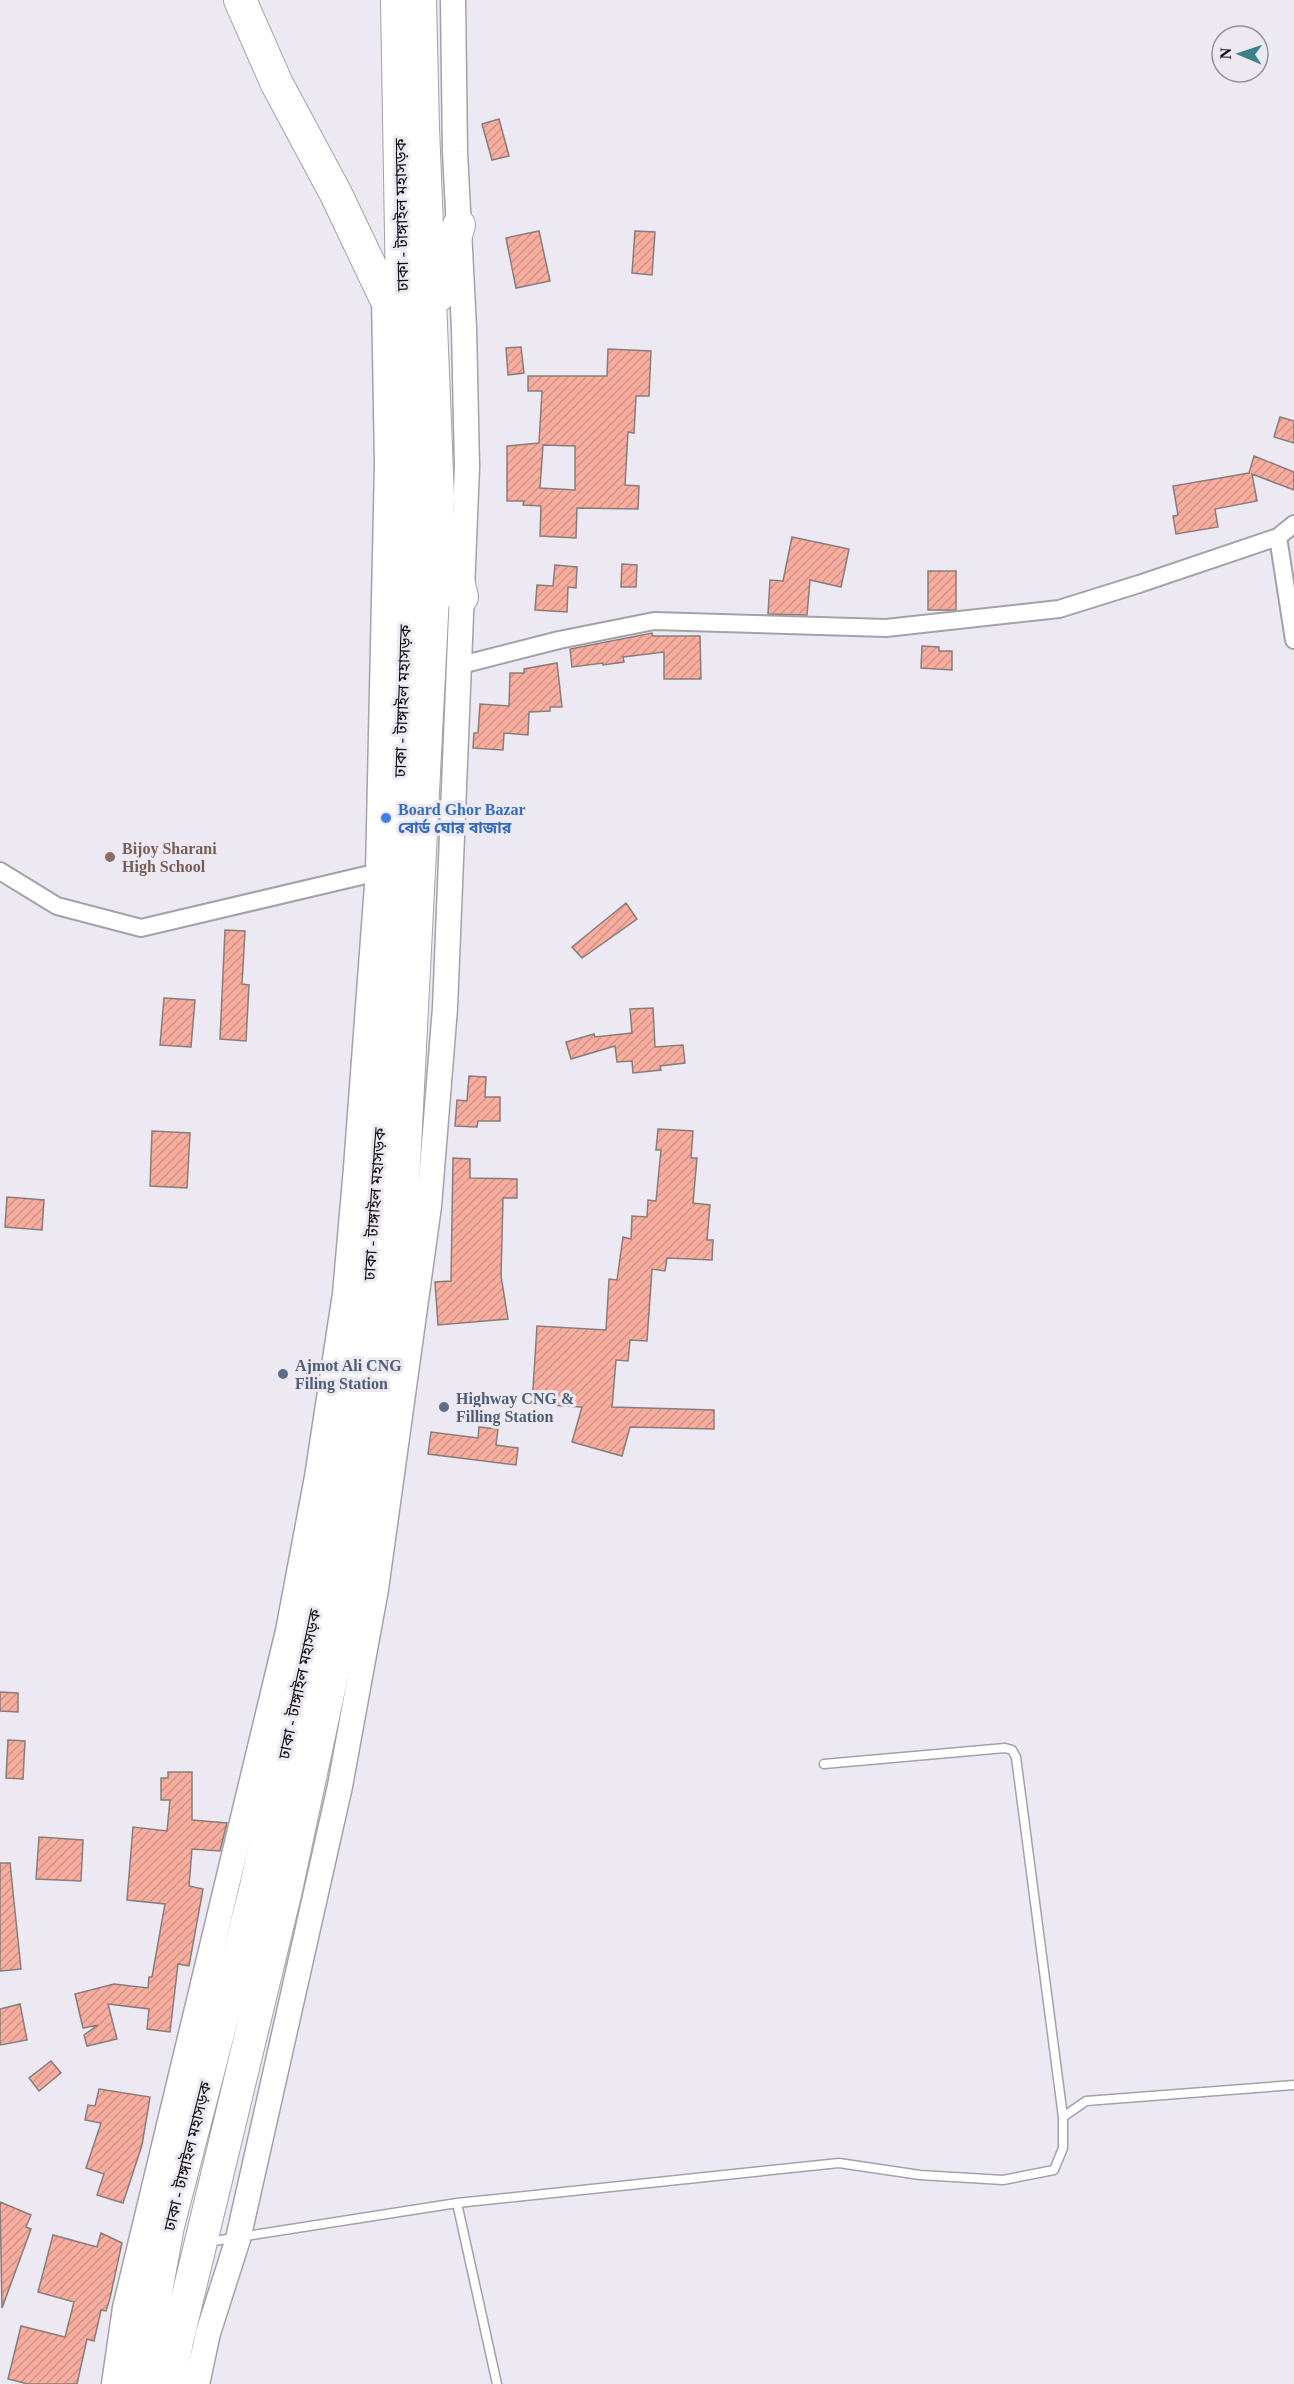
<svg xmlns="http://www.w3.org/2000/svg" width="1294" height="2384" font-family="'Times New Roman','Noto Sans Bengali',serif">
<defs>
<pattern id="building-hatch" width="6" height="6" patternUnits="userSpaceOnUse" patternTransform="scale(1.5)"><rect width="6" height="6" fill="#f8ad9f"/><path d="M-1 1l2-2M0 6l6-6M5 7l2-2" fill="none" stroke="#d39488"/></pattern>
</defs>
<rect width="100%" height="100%" fill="#ece9f3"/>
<path fill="url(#building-hatch)" stroke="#887d7b" stroke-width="1.5" fill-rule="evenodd" d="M499,119L509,156L492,160L482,124Z
M539,231L550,281L516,288L506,238Z
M635,231L655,232L652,275L632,273Z
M521,347L524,373L508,375L506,348Z
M608,349L651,351L649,396H636L634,433L628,432L625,485L639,486L638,509L577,508L576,538L540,536L541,506L523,505L524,501H507V446L539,443L542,391H528V376H607ZM543,445L575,446V490L540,488Z
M1280,417L1294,421V443L1274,437Z
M1254,456L1294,472V490L1252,474L1257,501L1215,509L1218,527L1176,534L1173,516L1178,515L1173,486L1249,473Z
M792,537L849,549L841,587L810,580L807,615L768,614L770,580L783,581Z
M622,564L637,565L636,587H621Z
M555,565L577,567L576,588L568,587L567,612L535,610L537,585L553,586Z
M928,571H956V610H928Z
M652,633L653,636H700L701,679H664V652L623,657L624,662L603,665V663L572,667L570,649Z
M922,646L939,647V651H952V670L921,668Z
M557,663L562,707H550V711L529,712L528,735L504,733L503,750L473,748L474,733H478L480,704L509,706L510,673H524V669Z
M626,903L637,919L582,958L572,947Z
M225,930L245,931L242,984L249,985L246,1041L220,1039Z
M164,998L195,1000L191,1047L160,1045Z
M653,1008L655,1047L683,1045L685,1063L660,1066L661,1070L633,1073L632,1061L617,1062L615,1046L571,1059L566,1042L594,1034L595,1037L632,1033L630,1009Z
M469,1076L486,1077L485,1097H500V1121H478L477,1127L455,1126L457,1100L467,1101Z
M658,1129L693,1131L691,1158H697L693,1203L710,1205L707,1240H713L712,1260L667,1258L665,1271L652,1269L647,1341L630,1340L628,1361L616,1360L612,1407L714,1410V1429L630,1427L622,1456L572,1442L582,1407L532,1404L537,1326L606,1330L609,1279L617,1280L623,1237L631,1239L632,1216L647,1217L648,1200L656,1201L661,1150H656Z
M152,1131L190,1133L187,1188L150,1186Z
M453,1158L470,1159V1178L517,1179V1198H503L501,1276L508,1319L438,1325L435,1282L451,1281Z
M7,1197L44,1200L42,1230L5,1227Z
M479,1427L498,1429L496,1445L518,1448L516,1465L428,1454L431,1432L478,1438Z
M0,1692L18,1693V1712L0,1711Z
M8,1740L25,1741L23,1779L6,1778Z
M168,1772H192V1820L227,1823L220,1851L192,1849L189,1886L203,1889L189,1966L178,1964L170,2032L147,2029L149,2009L108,2004L117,2039L87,2046L84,2035L98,2025L83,2028L75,1994L114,1984L148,1988L149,1977H152L165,1904L127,1900L133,1827L167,1831L170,1800H161V1778H168Z
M39,1837L83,1840L81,1881L36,1879Z
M0,1863H10L21,1969L0,1971Z
M20,2004L27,2040L0,2045V2009Z
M51,2061L61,2073L39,2091L29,2078Z
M99,2089L150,2097L142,2145L123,2203L97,2195L104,2174L86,2168L101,2123L85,2120L88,2105L95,2106Z
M0,2202L31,2215L26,2227L31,2229L2,2308Z
M101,2233L122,2243L110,2298L106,2311L101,2310L94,2341L87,2339L77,2384H28L8,2379L21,2326L65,2337L74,2302L38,2292L53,2235L97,2247Z"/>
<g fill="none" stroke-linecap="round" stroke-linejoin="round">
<defs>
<path id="lane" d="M824,1764L1005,1748L1012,1750L1016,1757L1063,2117
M457,2203L497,2384
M208,2242L457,2203L839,2163L920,2175L1003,2180L1054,2170L1063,2148V2117L1086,2101L1294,2085"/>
<path id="street" d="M1278,537L1294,640
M461,665L559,640L654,621L886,628L1059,609L1139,584L1278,537L1294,524
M0,871L57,906L141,928L387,870"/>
<path id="secondary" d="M114,2384L125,2308L288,1631L317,1477L345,1294L356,1168L378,872L387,464L384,295
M197,2384L208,2333L238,2239L340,1786L376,1589L429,1206L445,1008L467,467L464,328L455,152L453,0"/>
<path id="highway" d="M240,0L277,84L336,194L384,295L402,322
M438,296L459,225
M446,530L462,597
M139,2384L168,2226L255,1891L310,1636L368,1295L396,869L403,698L407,450L403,350L397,0
M170,2384L177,2341L286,1890L351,1586L402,1205L438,497L423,128L420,0"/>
</defs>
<use href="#lane" stroke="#a4a1ab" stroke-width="11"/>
<use href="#street" stroke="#a4a1ab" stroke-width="20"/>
<use href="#secondary" stroke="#a4a1ab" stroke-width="27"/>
<use href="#highway" stroke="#a4a1ab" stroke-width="34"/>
<use href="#lane" stroke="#fff" stroke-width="8"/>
<use href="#street" stroke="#fff" stroke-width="16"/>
<use href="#secondary" stroke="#fff" stroke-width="24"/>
<use href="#highway" stroke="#fff" stroke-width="32"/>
</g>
<circle fill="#3f7fe0" stroke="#ece9f3" stroke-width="2" cx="386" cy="818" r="6"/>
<circle fill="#8d6e63" stroke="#ece9f3" stroke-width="2" cx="110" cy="857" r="6"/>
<g fill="#5c6f8a" stroke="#ece9f3" stroke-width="2">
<circle cx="283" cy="1374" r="6"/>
<circle cx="444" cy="1407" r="6"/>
</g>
<g text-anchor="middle" stroke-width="6" stroke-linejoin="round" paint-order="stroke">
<g font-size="16" fill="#0d0c0f" stroke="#ece9f3">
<text transform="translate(401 215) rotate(-91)" y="6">ঢাকা - টাঙ্গাইল মহাসড়ক</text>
<text transform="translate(402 701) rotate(-88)" y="6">ঢাকা - টাঙ্গাইল মহাসড়ক</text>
<text transform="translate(374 1204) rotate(-86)" y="6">ঢাকা - টাঙ্গাইল মহাসড়ক</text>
<text transform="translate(299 1684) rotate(-78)" y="6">ঢাকা - টাঙ্গাইল মহাসড়ক</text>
<text transform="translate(187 2156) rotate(-76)" y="6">ঢাকা - টাঙ্গাইল মহাসড়ক</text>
</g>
<g font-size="16" font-weight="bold" fill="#366cbe" stroke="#ece9f3" text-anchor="start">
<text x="398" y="815">Board Ghor Bazar<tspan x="398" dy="18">বোর্ড ঘোর বাজার</tspan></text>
</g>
<g font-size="16" font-weight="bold" fill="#785e54" stroke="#ece9f3" text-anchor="start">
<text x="122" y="854">Bijoy Sharani<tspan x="122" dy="18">High School</tspan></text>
</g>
<g font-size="16" font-weight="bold" fill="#4e5e75" stroke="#ece9f3" text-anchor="start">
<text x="295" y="1371">Ajmot Ali CNG<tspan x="295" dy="18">Filing Station</tspan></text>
<text x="456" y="1404">Highway CNG &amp;<tspan x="456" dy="18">Filling Station</tspan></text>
</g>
</g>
<g transform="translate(1240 54) rotate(272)"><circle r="28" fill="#ece9f3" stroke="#939198" stroke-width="1.5"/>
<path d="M0-4.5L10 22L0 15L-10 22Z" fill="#398285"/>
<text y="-9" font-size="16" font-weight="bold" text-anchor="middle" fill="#0d0c0f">N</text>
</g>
</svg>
